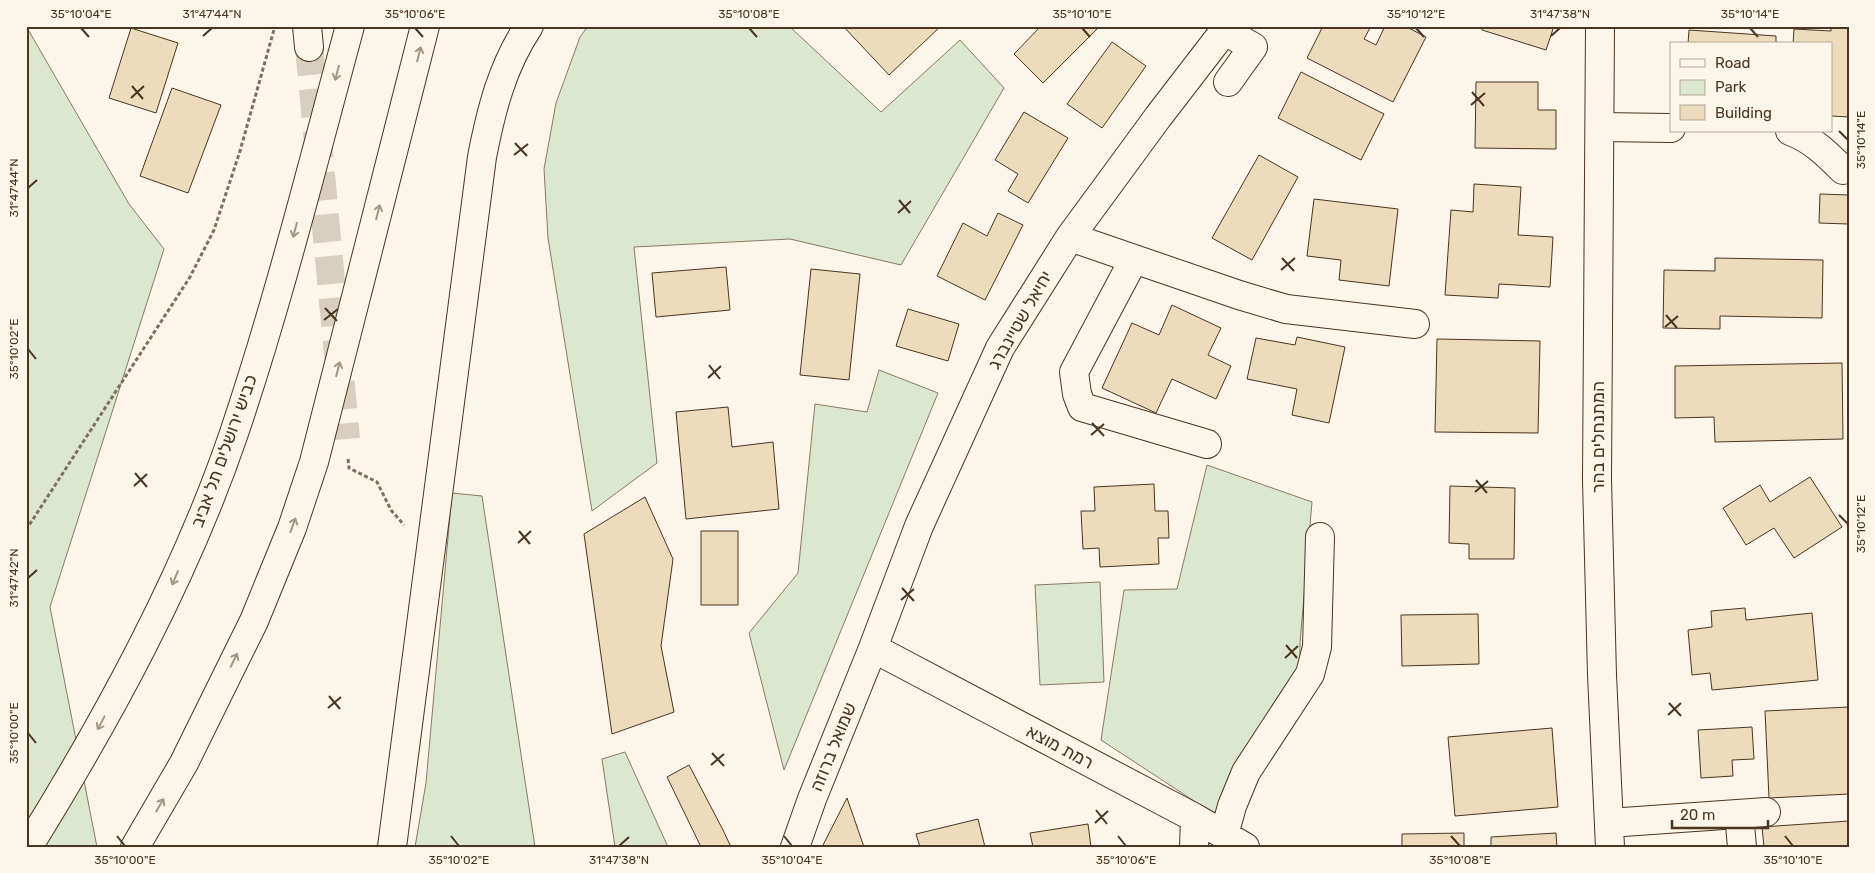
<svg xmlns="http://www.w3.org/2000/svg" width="1875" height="873" font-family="Rubik,Heebo,sans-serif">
<rect width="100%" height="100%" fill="#fbf6e9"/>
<path fill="#dce7d0" stroke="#887966" d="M26,26L129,204L164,249L50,607L97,847H26Z
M588,26H789L881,112L960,40L1004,88L901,265L790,239L634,247L657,463L592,511L548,238L544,169L556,103L580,37Z
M879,370L938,393L784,770L749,633L798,573L815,404L867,412Z
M1207,465L1312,502L1300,643V669L1217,816L1101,740L1124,590L1177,589Z
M452,493L482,496L535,847H415L426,783Z
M1100,582L1104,682L1040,685L1035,585Z
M625,752L668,847H615L602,759Z"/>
<path fill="#ecdcbc" stroke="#4a3520" d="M843,26H941L889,75Z
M1041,26H1100L1043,83L1014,54Z
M1323,26H1371L1364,39L1376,45L1385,26H1405L1426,37L1393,102L1307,58Z
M1483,26H1554L1546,50L1482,30Z
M1831,26H1849V117L1831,116V44H1793L1794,29L1831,31Z
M131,28L178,43L156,113L109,98Z
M1689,30L1776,36V44H1688Z
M1112,42L1146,66L1102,128L1067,104Z
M1301,72L1384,114L1361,160L1278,118Z
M1476,82H1538V110H1556V149L1475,148Z
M172,88L221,105L188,193L140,176Z
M1024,112L1068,138L1028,203L1008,191L1018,174L995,160Z
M1259,155L1298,177L1252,260L1212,238Z
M1474,184L1521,187L1518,235L1553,237L1550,287L1499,284L1498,298L1445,295L1451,210L1473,212Z
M1820,194L1849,195L1848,224L1819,223Z
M1314,199L1398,209L1389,286L1339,280L1341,260L1307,256Z
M998,213L1023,225L985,300L937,276L963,223L987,236Z
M1715,258L1823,260L1822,318L1720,316V329L1663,328L1664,270L1715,271Z
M726,267L730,310L656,317L652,273Z
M811,269L860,274L849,380L800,375Z
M1172,305L1221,328L1208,355L1231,366L1216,399L1172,379L1156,413L1102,388L1132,323L1159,335Z
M908,309L959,324L948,361L896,346Z
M1297,337L1345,347L1329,423L1292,415L1297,389L1247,379L1256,338L1295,345Z
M1437,339L1540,341L1538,433L1435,432Z
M1842,363L1843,439L1715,442L1714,417L1675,418V366Z
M728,407L732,447L773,442L779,509L686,519L676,412Z
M1810,477L1842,527L1794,558L1774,528L1746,545L1723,508L1760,485L1770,502Z
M1154,484L1155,511H1168L1169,538H1158L1159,564L1100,567L1099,548L1083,549L1081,511H1095L1094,487Z
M1450,486L1515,488L1514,559H1469V544L1449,543Z
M645,497L673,559L661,646L674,712L612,734L584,534Z
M701,531H738V605H701Z
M1745,608L1746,620L1812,613L1818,680L1712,690L1710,673L1692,675L1688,630L1712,627L1711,611Z
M1478,614L1479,664L1402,666L1401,615Z
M1849,707V794L1769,798L1765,711Z
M1752,727L1754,759L1732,760L1733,776L1701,778L1698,730Z
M1552,728L1558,807L1455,816L1448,737Z
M689,765L723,830L731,847H701L667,777Z
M847,798L864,847H822Z
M978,819L985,847H920L916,834Z
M1849,821V847H1764L1762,827Z
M1088,824L1091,847H1033L1030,833Z
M1464,833V847H1402V834Z
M1556,833L1557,847H1491V837Z"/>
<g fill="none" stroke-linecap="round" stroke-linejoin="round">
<path stroke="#d8cfc1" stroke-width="28" stroke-dasharray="28 14" stroke-linecap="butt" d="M309,47L346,439"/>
<defs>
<path id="minor" d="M307,26L309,47
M1600,26L1597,480L1602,675L1610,847
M1225,31L1253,47L1228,82
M1600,127L1671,128
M1790,131C1812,139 1827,154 1843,170
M1070,237L1239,295L1286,309L1415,324
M1134,259L1074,372L1077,394L1082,407L1207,444
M873,648L1195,818L1245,847
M1739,814L1742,847
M1609,823L1766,812
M1224,835L1232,806L1246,772L1310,674L1317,647L1320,537
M795,847L812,799L873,648L919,526L1000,348L1070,237L1158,117L1228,26
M1194,847L1195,818"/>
<path id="major" d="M392,847L482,157C491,111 502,66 529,26"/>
<path id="highway" d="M28,847C108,718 185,577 234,433C279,300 313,162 350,26
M135,847L184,763L254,621L292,528L314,462L425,26"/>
</defs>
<use href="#minor" stroke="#4a3520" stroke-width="30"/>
<use href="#major" stroke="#4a3520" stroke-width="30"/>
<use href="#highway" stroke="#4a3520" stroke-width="30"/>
<path stroke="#7f6f5c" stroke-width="3" stroke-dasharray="4 2.5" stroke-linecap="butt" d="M348,459L349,468L377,482L391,510L404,525
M26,530L190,277L214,230L240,151L275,26"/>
<use href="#minor" stroke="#fbf6e9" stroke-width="28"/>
<use href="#major" stroke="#fbf6e9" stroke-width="28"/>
<use href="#highway" stroke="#fbf6e9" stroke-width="28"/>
</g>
<defs><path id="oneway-shaft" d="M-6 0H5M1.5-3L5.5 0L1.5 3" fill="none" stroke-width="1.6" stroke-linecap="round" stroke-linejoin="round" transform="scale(1.25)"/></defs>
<g stroke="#a29684">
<use href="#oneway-shaft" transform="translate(419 54) rotate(-76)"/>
<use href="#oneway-shaft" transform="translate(337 73) rotate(105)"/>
<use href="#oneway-shaft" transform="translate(378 212) rotate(-76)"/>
<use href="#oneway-shaft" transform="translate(295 230) rotate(105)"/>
<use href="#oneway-shaft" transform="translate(338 369) rotate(-76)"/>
<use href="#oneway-shaft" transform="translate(293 525) rotate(-70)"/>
<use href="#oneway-shaft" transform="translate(175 578) rotate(113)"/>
<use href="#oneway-shaft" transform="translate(234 660) rotate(-64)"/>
<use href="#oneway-shaft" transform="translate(101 723) rotate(118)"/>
<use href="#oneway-shaft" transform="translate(160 805) rotate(-60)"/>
</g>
<path fill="none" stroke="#4a3520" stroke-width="2" d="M81,28L89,37M415,28L423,37M749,28L757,37M1082,28L1090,37M1416,28L1424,37M1750,28L1758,37M203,36L212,28M1551,36L1560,28M132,86L143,99M1472,92L1484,106M131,98L144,86M1471,105L1485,93M1839,131L1848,140M515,143L527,156M514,155L528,144M28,188L37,180M899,200L910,213M898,213L911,201M1282,258L1294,271M1281,270L1295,258M325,308L337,321M1666,315L1677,328M324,320L338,309M1665,327L1678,316M28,349L36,359M709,365L720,379M708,378L721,366M1092,423L1104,436M1091,435L1104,424M135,473L147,487M1476,480L1487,493M134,486L147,474M1475,492L1488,481M1839,515L1848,524M519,531L530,544M518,543L531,531M28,578L37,570M902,588L914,601M901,600L914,589M1286,645L1297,658M1285,658L1298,646M329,696L340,709M1669,703L1681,716M328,708L341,697M1668,715L1681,703M28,733L36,743M712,753L724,766M711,765L724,754M1096,810L1107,824M1095,823L1108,811M117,836L125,846M451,836L459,846M784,836L792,846M1118,836L1126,846M1451,836L1460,846M1785,836L1793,846M619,846L629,837"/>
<g text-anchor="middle" stroke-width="4" stroke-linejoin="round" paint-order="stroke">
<g font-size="18" fill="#4a3520" stroke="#fbf6e9">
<text transform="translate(1020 320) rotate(-60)" y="6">יחיאל שטיינברג</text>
<text transform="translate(1598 437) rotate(-90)" y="6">המתנחלים בהר</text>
<text transform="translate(224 451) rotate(-70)" y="6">כביש ירושלים תל אביב</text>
<text transform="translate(833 747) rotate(-68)" y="6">שמואל ברוזה</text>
<text transform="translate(1060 747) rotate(28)" y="6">רמת מוצא</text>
</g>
</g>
<rect width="1875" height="873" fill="none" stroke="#fbf6e9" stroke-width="55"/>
<rect x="1670" y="42" width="162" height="90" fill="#fbf6e9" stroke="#b4a999"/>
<rect x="1680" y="59" width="25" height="8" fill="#fbf6e9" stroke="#b4a999"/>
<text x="1715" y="68" font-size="15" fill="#4a3520">Road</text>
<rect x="1680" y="80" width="25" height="15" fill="#dce7d0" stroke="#b4a999"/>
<text x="1715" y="92" font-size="15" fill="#4a3520">Park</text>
<rect x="1680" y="105" width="25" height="15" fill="#ecdcbc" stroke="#b4a999"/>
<text x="1715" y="118" font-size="15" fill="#4a3520">Building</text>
<path d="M1672 820v8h96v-8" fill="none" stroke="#4a3520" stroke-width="2.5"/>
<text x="1680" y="820" font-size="15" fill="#4a3520" stroke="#fbf6e9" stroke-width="4" paint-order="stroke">20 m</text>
<rect x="28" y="28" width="1820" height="818" fill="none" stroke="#4a3520" stroke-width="2"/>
<g font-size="12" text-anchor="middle" fill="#4a3520">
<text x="81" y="18">35°10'04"E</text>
<text x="212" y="18">31°47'44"N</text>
<text x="415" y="18">35°10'06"E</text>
<text x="749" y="18">35°10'08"E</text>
<text x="1082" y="18">35°10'10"E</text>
<text x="1416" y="18">35°10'12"E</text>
<text x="1560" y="18">31°47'38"N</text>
<text x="1750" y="18">35°10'14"E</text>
<text transform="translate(1861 140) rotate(-90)" y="4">35°10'14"E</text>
<text transform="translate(14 188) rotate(-90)" y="4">31°47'44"N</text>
<text transform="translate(14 349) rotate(-90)" y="4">35°10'02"E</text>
<text transform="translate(1861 524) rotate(-90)" y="4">35°10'12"E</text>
<text transform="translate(14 578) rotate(-90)" y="4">31°47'42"N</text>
<text transform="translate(14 733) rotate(-90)" y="4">35°10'00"E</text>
<text x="125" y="864">35°10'00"E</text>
<text x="459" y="864">35°10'02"E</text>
<text x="619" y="864">31°47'38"N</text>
<text x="792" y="864">35°10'04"E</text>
<text x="1126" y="864">35°10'06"E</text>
<text x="1460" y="864">35°10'08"E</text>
<text x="1793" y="864">35°10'10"E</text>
</g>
</svg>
